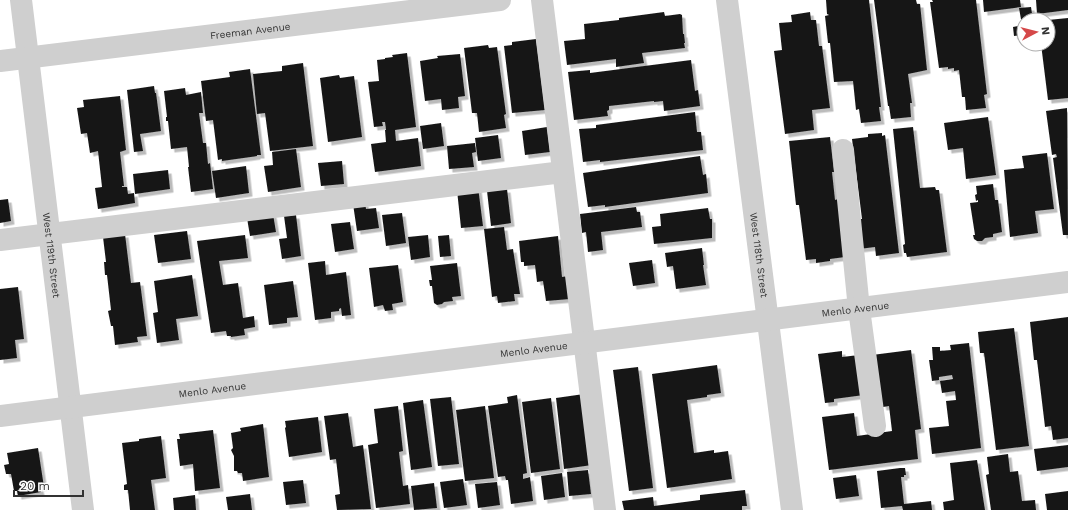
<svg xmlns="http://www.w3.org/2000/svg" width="1068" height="510" font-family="'Work Sans',sans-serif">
<defs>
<filter id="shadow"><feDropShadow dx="3.5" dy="3.5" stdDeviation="0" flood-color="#0004"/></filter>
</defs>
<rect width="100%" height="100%" fill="#fff"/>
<path fill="#191919" filter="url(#shadow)" d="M826,0H869L881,107H879L881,121L861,123L859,109L856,110L853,81L834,82L830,43H828L825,16L829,15L827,14Z
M874,0H916L917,4H920L927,70L908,74L912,103H910L911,117L891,119L889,106H888Z
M932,0H976L987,94L984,95L986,108L966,110L965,97H962L959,70L954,71V68L948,69V67L939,68L930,2H933Z
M983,0H1020L1021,7L984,12Z
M1036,0H1068V10L1037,14Z
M1031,7L1033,20H1024V35L1014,36L1013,27L1022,25L1019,8Z
M664,12L665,16L680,14L682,15L683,34H684L685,43H684L685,48L642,53L644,63L616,67V59L567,65L564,41L585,39L584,24L619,20V18Z
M810,12L811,20H816L819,46H822L830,108L812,110L814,130L785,134L774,51L782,50L779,23L792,22L791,15Z
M1068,18V98L1048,100L1041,44H1048V20Z
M536,39L545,110L512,113L504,46L512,45V42Z
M488,45L489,48L497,47L506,114L504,115L506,128L479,132L477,113H472L464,48Z
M407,53L416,127L395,130L396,141L418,138L421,166L375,172L371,144L386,142L385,130H386L385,122H382L383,126L374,127L368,82L379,81L377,60L385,59V58L393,57L392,55Z
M460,54L465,96L458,97L459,108L442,110L441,99L425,101L420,61L438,58L437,56Z
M691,60L695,91L698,90L700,106L664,111L663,101L654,102V101L609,106V110L607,111L608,116L574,120L568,72L590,70V73Z
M303,63L313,146L270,151L265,113L257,114L253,74L282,71V66Z
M250,69L261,155H257V156L222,161V159L218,160L213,120L206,121L201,81L230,77L229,72Z
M339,75L340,78L354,76L362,137L328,142L320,78Z
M154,86L155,93H156L161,131L140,134L143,151L134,152L127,90Z
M185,88L186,95L201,92L203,113H199L203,143H206L208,164L210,163L213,189L191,192L188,167H189L187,147L171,149L168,121H166V117H167L164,91Z
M120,96L126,150L120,152L124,186H122V187H127L128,194L134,193L135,203L98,209L95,188L102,187L98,151L90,153L87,133L81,134L77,108L84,107L83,100Z
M1067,108L1068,235H1063L1053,158L1057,157L1056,154L1052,155L1046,111Z
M695,112L697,132H701L703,150L600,162V160L583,162L579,129L596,128V125Z
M988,117L996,175L966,179L963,148L948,150L944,123Z
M441,123L444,146L423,149L420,126Z
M547,127L550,152L525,155L522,131Z
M913,127L920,188L935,187L936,190H939L947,252L907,257L906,253H904L903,245L905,244L893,129Z
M882,133V136L885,135L899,253L876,256L875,247L859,249L854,219H862L852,139L868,137V134Z
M498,135L501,158L478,161L475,138Z
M830,137L834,172H832L835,200L838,199L845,257L830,259V261L816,263V259L806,260L799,205H796L789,141Z
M475,143L476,152L472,153L474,167L449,169L447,146Z
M296,149L301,187L268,192L264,166L273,165L272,152Z
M1047,153L1054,209L1035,211L1038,233L1010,237L1004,170L1024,168L1022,156Z
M700,156L703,175L706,174L708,193L605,207V205L588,207L583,173Z
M342,161L344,184L321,186L318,163Z
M246,166L249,193L216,198L212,171Z
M168,170L170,189L135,194L133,174Z
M993,184L995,200H998L1002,232L993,234V237L985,238L982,241H977L974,239L973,235H975L970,203L978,202V200L976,201L975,195L977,194L976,186Z
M478,187L483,226L461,228L457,190Z
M507,189L511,223L491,226L487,191Z
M8,199L11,221L0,223V200Z
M365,203L366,209L376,208L379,228L357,231L353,204Z
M636,207L637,212H640L642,227L601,232L603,250L588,252L586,232L582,233L580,214Z
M708,208L710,219H712V238L654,244L652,227L661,226L660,214Z
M402,213L406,243L386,246L382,215Z
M273,214L276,232L250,236L247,218Z
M296,215L301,256L282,259L279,239L287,238L284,216Z
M350,222L354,249L335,252L331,224Z
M504,227L507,250L513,249L520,294H514L515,301L498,303L497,296L492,297L484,229Z
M187,231L191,259L158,263L154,235Z
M125,234L131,283L140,282L147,336L137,337L138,342L115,345L113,326H111L108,311L111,310L107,275H105L104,262H106L103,237Z
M245,235L248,258L219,261L223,285L238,283L243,318L254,316L255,327L244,329L245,335L231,337V336H227L226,331L211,333L197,241Z
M428,235L430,257L411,260L408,237Z
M449,235L451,256L440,257L438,236Z
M558,236L562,277L568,276L570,299L546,301L543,281L537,282L535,265L524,266V262H521L519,241Z
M702,248L704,265H703L706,285L676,289L673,266L667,267L665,253Z
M652,260L655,283L633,286L629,263Z
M325,261L326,275L346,272L351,315L342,316L341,308L339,309V311L331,312V318L315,320L308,263Z
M457,263L461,296L452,297L453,301L444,302L442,304L437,305L434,303L432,286H430L429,280H432L430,266Z
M398,265L403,302L392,304L393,310L385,311L383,305L374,307L369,268Z
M192,275L198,316L176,319L179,340L157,343L153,313L158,312L154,281Z
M293,281L298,317L287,318V323L269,325L264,285Z
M18,287L24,339L15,340L17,358L0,360V289Z
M1068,317V438L1053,440L1051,426L1045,427L1037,360H1034L1030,322Z
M1014,328L1029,446L996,450L984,353H980L978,332Z
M969,343L981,448L932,454L929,428L949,426L946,401L956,400L955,391L942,393L940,381L953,379L952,375L939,377V380L932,381L929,360H933L932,347H940V351L951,350L950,345Z
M911,350L921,429L915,430L918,459L829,470L822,417L854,413L857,436L892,431L889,406L883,407L872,355Z
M842,351V357L859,355L864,395L834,399V402L825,403L818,354Z
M717,365L721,393L707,395V397L687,400L694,453L714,450V453L728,451L732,479L667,488L652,374Z
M638,367L653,488L629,491L613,370Z
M584,394L592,465L564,469L556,398Z
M517,395L527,473L523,474V479L530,477L533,501L511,504L508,480H506L505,476L498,477L488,406L508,403L507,397Z
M451,397L459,464L438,466L430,399Z
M551,398L560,469L531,473L522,402Z
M423,400L432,467L411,470L403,403Z
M398,406L403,451L399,452L403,486L408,485L410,504L376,508L368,445L378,443L374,409Z
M485,406L494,478L465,481L456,410Z
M348,413L353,447L363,445L371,509L337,510L335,495L340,494L336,459L330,460L324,416Z
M318,417L322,452L289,457L285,428L286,427L285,421Z
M263,424L269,477L243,481L242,473H238L237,471H234V456L231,450L233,448L231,433L241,431L240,428Z
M213,430L220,488L195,491L193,464L180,466L177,439H180L179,434Z
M161,436L166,478L151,480L155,510H130L128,490H124V485L127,484L122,443L139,441V439Z
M1068,445V467L1037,471L1034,449Z
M38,448L44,487L40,488L41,492L18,496L17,491H14L11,474H6L4,465L9,464L7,453Z
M1008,454L1010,472L1018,471L1022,501L1035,500L1036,510H991L986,475L989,474L987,457Z
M977,460L985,510H944L943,502L954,500L950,463Z
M900,468H905L906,475H904V477H901L904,504L931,501L932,510H903L902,506L881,508L877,471Z
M588,470L591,494L569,496L567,472Z
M562,473L565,497L544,500L541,476Z
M856,475L859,496L836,499L833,478Z
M463,479L467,505L444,508L440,482Z
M303,480L306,503L286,505L283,482Z
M497,482L500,505L478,508L475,484Z
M434,483L437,508L414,510L411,486Z
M745,490L747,506H742V510H624L622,501L653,497L654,506L700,500V495Z
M1068,491V510H1047L1045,494Z
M250,494L252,510H228L226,497Z
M195,495L196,510H174L173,498Z"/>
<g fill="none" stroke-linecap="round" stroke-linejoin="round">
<g stroke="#cfcfcf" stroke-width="22">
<path id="s1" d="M21,0L83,510"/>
<path d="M542,0L605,510"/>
<path id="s2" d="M727,0L792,510"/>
<path id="s3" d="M0,61L500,0"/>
<path d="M843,150L859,309L875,426"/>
<path d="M0,240L563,172"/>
<path id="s4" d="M0,416L1068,282"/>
</g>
</g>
<g text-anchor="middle" stroke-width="4" stroke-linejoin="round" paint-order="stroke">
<g font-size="10" fill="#323232" stroke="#fff">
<text dy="4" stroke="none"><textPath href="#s3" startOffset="252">Freeman Avenue</textPath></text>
<text dy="4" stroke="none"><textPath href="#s1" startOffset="257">West 119th Street</textPath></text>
<text dy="4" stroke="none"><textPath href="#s2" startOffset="257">West 118th Street</textPath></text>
<text dy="4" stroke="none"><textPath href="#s4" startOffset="862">Menlo Avenue</textPath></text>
<text dy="4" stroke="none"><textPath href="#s4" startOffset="538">Menlo Avenue</textPath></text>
<text dy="4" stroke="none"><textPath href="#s4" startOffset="214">Menlo Avenue</textPath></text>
</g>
</g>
<g transform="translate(1036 32) rotate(83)"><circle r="19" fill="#ffffff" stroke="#adadad"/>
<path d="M0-3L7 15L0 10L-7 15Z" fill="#d54849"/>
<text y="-6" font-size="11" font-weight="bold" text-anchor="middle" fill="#323232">N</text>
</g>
<path d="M14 490v6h69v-6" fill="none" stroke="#323232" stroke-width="2"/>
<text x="20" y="490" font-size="12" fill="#323232" stroke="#ffffff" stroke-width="3" paint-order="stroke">20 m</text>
</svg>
